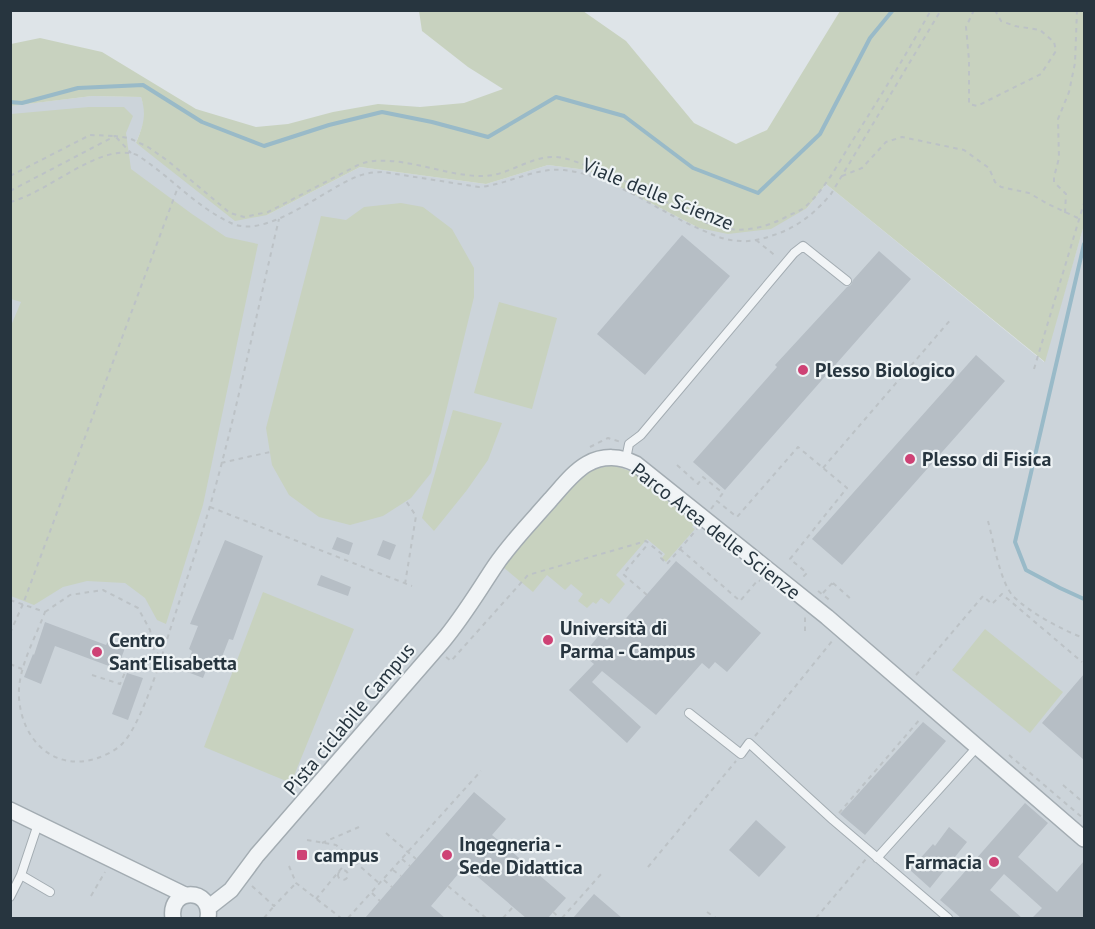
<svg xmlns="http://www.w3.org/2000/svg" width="1095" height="929" font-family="'PT Sans',sans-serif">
<rect width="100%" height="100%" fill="#dee4e8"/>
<path fill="#ccd4da" d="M92,96L141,97L145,109L144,122L136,143L160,160L267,215L360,167L486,184L548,165L587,170L699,228L807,208L826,184L1044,362L1084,225V918H11L10,106Z"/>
<path fill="#c8d2bf" d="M419,11H583L626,41L694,123L736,144L767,130L840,11H1084V225L1045,362L826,184L807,208L771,229L728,234L699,228L587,170L548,165L486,184L360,167L267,215L235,221L136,143C143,126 147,115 141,97L92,96L11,106V44L40,38L102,52L196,109L256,127L288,124L333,112L378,104L420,107L464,103L503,89L468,67L422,31Z
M89,107H124L133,116L126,133L131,169L192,214L226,237L258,244L203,505L166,624L157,620L145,598L125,583L87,581L63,587L34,605L11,596L10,328L21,302L11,299V114Z
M401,203L423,207L452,229L474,268V297L431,473L411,498L383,516L350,525L319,517L289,495L272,465L266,428L321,216L346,220L364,207Z
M499,302L557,318L532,409L474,393Z
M453,410L502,423L488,460L467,490L434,531L422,518Z
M612,465L636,473L694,524L692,527L695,529L666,562L662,558L665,554L647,539L616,575L625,584L609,604L601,598L596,604L593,602L587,608L578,601L583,594L571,584L565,590L547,575L533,592L503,567L574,483L587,471Z
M263,592L354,629L291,783L204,747Z
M985,629L1063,692L1030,733L952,670Z"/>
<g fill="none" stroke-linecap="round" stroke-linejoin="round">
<path stroke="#99bac8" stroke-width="4" d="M10,102L22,103L78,88L143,85L202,122L264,146L329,125L382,112L432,122L488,137L556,97L624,116L693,168L758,193L820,134L870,38L893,10
M1084,244L1015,542L1026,570L1060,588L1084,599"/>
</g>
<path fill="#b6bec5" d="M682,235L730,276L645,375L597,334Z
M879,251L911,279L725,490L693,462L777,367L775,365L847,287L851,285L853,280Z
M976,355L1005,381L842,565L812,539Z
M337,537L353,543L349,555L332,549Z
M225,540L263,556L233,640L229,639L220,662L211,658L203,678L185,671L192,651L189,649L198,626L190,624Z
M383,540L396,545L390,560L377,555Z
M676,561L761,633L727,672L715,662L709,669L702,663L656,715L602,671L592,682L641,727L627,743L569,690L594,664L583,655L600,634L607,640Z
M321,575L351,587L348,596L317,585Z
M45,622L106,645L108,641L125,648L117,669L55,646L41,684L24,677L33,654L34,655Z
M127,673L143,678L128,720L112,714Z
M1084,674V760L1042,723Z
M923,722L946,741L865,835L840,814Z
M474,792L506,819L492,835L566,898L548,918H526L465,866L431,906L445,918H365Z
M1025,803L1048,823L1018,857L1057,892L1084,861V918H1032L1042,908L1004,874L990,890L1022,918H961L940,900Z
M756,820L786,847L759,877L729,850Z
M949,827L967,842L930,888L910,870L933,844L935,846Z
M594,894L622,918H573Z"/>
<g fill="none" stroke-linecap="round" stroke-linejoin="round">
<defs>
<path id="service" d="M626,459L629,444L641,435L794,253L803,246L847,281
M689,713L741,754L749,743L833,820L948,918
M877,858L978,746
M21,875L50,892
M10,897L21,875L38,824"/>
<path id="minor" d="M10,810L185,895
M208,908L231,890L257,855L442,642C463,617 477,593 495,566C511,542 532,521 551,499C562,487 573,472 587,464C603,455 621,456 636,464L827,617L1084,839
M173,918C168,887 213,887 208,918"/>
</defs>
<use href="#service" stroke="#a3acb2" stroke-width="10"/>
<use href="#minor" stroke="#a3acb2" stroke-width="18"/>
<path stroke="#bcc2c6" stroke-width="2" stroke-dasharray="4.5 4.5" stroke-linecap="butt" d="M974,10L966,27L969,60V104L977,106L1041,74L1056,51L1054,42L1040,30L1015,26L1001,21L995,10
M10,176L90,135L115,136L131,153
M842,176L862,168L886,142L902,137L964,150L989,168L995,182L1001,187L1029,193L1048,204L1080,219
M10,191L115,136L129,138L148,147L168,161L230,213L244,217L268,212L360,164C396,152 442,176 481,176C507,177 529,156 555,157C565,157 576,162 585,165C623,178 657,197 692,216C725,234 753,234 786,217C793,213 801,211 806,206C825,189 838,164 851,143C879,99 906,55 931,10
M10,202C48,193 101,141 137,155C170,176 196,207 231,223C266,240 323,190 356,177C365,173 374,172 383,172L479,187C507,185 535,167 564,170C614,176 657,211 702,230C715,236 727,241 741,241C753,242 765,238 777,234C799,226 816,212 831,194L941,10
M1065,213L1066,194L1054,182V177L1059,158L1058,119L1069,92L1075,63L1077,10
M756,240L777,257
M1034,369L1084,203
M590,447L608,438L621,442
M221,463L270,452
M677,465L698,484L703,477L723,493L717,501
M823,468L952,318
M210,507L412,586
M711,509L717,501L737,517L798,447L847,488L790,559L807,573L802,578
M988,521C993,539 1000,582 1013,596C1030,613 1062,630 1084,638
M680,549L740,601L758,580L760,581
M833,583L851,599
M405,584L416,516L406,501
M818,591L832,602
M823,593L835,580
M647,595L623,574L648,544
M10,600L45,612C35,639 17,669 19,698C22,739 52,771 95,759C104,756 115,751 122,744C142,724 162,655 171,627C184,587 198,547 210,506C237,412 256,315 279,219
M45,612L70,595L103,590L138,608L150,630L154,651L161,656
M805,631V615
M10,633L23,604L178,187
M446,657L451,661L528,575L646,541L663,555L661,558L667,564L697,529
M10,664L22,669
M92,675L120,684L130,661L155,670
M916,675L983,596L992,604L1002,594L1082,662
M755,736L833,640
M1009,755L1084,819
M1063,785L1084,803
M839,813L921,718
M386,833L416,859
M307,840L336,845L379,883
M322,843L359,827
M402,859L410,866
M289,866L296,883L341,918
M648,867L736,761
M338 875a5 5 0 1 1 10 0a5 5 0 1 1-10 0Z
M393,870L401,876
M384,880L392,887
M252,886L274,906L296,883
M448,886L486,918
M372,893L380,901
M91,896L105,872
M316,899L350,858
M553,912L560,918
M707,912L716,918
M264,918L274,906
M348,918L481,771
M503,918L513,907
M562,918L602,873
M816,918L866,859"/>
<use href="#service" stroke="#f1f4f6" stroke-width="8"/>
<use href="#minor" stroke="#f1f4f6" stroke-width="15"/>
</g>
<g fill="#ce4275" stroke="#eef3f5" stroke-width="2">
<circle cx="803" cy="370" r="6"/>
<circle cx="910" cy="459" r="6"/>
<circle cx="548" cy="640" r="6"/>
<circle cx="97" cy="652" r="6"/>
<rect x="296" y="849" width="12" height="12" rx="3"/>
<circle cx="447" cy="855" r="6"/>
<circle cx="994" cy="862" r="6"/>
</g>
<g text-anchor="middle" stroke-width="4.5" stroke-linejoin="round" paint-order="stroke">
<g font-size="20" fill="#27353f" stroke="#eef3f5">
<text transform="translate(658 194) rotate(22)" y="7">Viale delle Scienze</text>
<text transform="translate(716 531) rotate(38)" y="7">Parco Area delle Scienze</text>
<text transform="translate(349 719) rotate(-50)" y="7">Pista ciclabile Campus</text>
</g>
<g font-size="20" font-weight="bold" fill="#27353f" stroke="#eef3f5" text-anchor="start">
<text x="815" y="377">Plesso Biologico</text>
<text x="922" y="466">Plesso di Fisica</text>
<text x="560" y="635">Università di<tspan x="560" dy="23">Parma - Campus</tspan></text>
<text x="109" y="647">Centro<tspan x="109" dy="23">Sant'Elisabetta</tspan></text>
<text x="459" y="851">Ingegneria -<tspan x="459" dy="23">Sede Didattica</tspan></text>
<text x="314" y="862">campus</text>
<text x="982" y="869" text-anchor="end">Farmacia</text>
</g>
</g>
<rect width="1095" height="929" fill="none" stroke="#27353f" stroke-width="24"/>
</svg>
